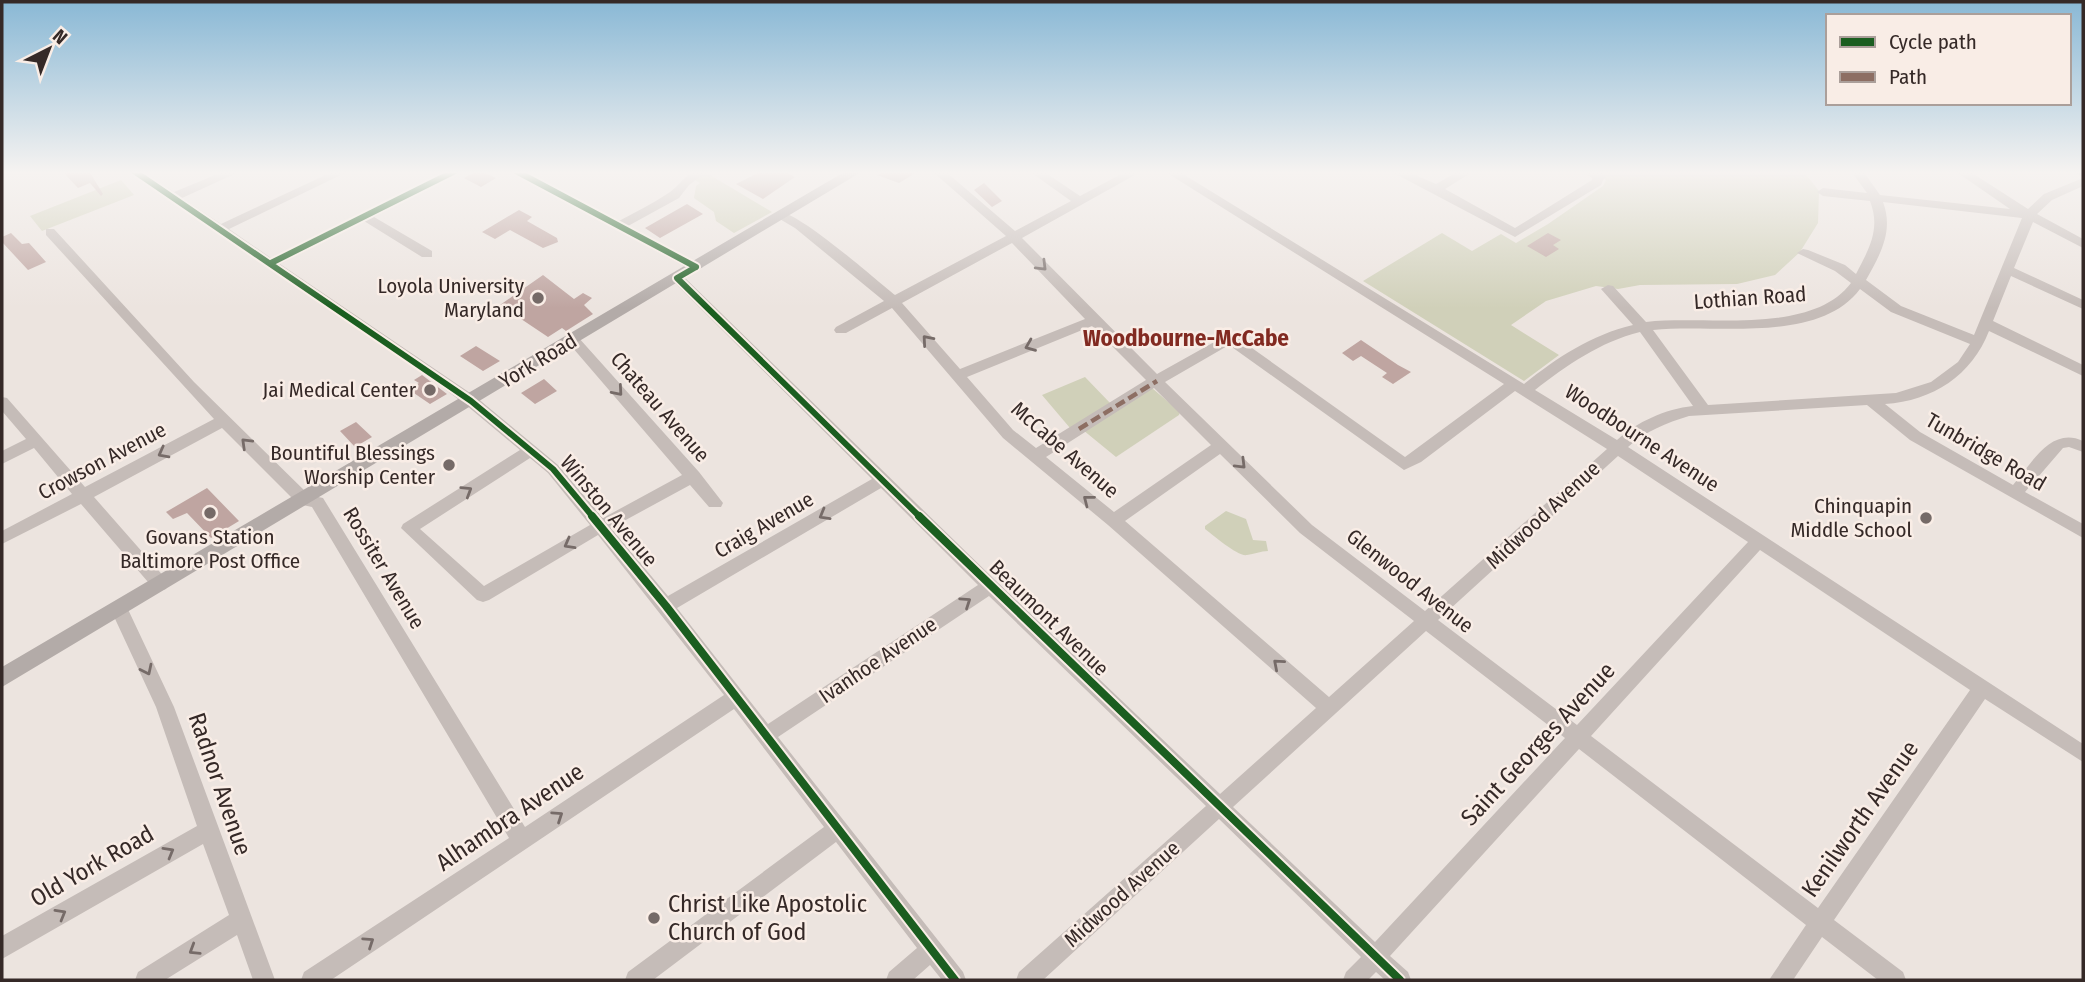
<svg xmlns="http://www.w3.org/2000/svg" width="2085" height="982" font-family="'Fira Sans Condensed',sans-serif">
<rect width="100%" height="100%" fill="#ece4df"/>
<path fill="#d0d0b9" d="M1596,171H1803L1819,191L1818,223L1800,252L1775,275L1737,284L1640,285L1618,289L1596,286L1546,301L1511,325L1559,355L1524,381L1363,281L1442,233L1472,251L1501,234L1516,243L1548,224L1603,186L1606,180Z
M705,172L772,212L734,233L716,221L714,212L694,198L696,186L700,183L693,179Z
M121,180L134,195L42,231L30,216Z
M1085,377L1111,404L1070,428L1042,395Z
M1152,388L1180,412L1179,415L1116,457L1083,430Z
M1226,511L1246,519L1253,540L1266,541L1268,551C1261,551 1254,554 1247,555C1238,557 1213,535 1205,529V526Z"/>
<path fill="#bfa5a1" d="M62,171H89L103,194L101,196L90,183L78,188Z
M477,171H482L496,178L481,187L464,178Z
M762,171H783L795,177L763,199L736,184Z
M885,171H919L899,183L877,175Z
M984,183L1002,201L992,207L974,190Z
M687,204L703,214L660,238L645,228Z
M519,210L532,217L527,221L557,238L558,242L543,248L510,230L495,239L482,232Z
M11,233L22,244L29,243L46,262L28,270L2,242V237Z
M1548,233L1561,240L1553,245L1559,249L1546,257L1527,246Z
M543,275L574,299L583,293L592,298L584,305L593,314L566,331L562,328L548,337L500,305Z
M1361,340L1398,365L1411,372L1393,384L1382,377L1387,373L1361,356L1353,361L1342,353Z
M476,346L500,361L483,371L460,356Z
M422,375L447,394L430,404L408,389L419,383L414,380Z
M544,379L557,391L535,404L521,393Z
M356,422L372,437L355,447L340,431Z
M207,488L239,521L211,538L187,513L173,519L166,512Z"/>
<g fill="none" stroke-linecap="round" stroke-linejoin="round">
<path fill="#c5bcb8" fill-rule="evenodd" d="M128,171H142L174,192L225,171H241L182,198L221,224L334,171H349L229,229L271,258L446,171H461L374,217L432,251V257H422L364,221L280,264L476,397L558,465L603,518L682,475L566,340L568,337H578L699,472L723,503L721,507H709L690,485L611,528L668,596L872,479L670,278L672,275H682L996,581L1220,794L1316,708L1108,525L1003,438L892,308L846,333H836L834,330L836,327L884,301L795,228L778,218V212C796,209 876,280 895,295L1006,236L932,171H945L1015,231L1071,201L1029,171H1043L1080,196L1127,171H1142L1022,238L1157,374L1225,336H1235L1405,457L1504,384L1164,171H1178L1524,384C1558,357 1591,335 1633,325L1601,289L1608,285L1613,286L1646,322C1706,315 1811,336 1851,283L1835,271L1797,253L1803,249L1808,250L1845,265L1856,274C1869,249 1881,229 1870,201L1823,196L1817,192L1823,188L1867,193L1851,171H1863L1880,195L2010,209L1955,171H1969L2028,209L2044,194L2083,178V186L2052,200L2037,214L2083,239V248L2033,222L2014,268L2083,300V309L2011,276L1993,321L2083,365V376L1989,331C1972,375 1933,401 1885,404L1920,432L2013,485C2032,463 2051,426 2083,441V452L2069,447L2063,448L2025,492L2083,524V538L1910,440L1867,405L1689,416C1666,423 1646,431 1628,447L2083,744V762L1985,699L1834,920L1903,972L1906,980H1878L1822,937L1793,980H1769L1806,925L1579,749L1390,956L1408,972L1411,980H1385L1376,972L1368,980H1343L1346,972L1361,957L1219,819L1043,980H1016L1019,972L1206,806L989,596L778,737L963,972L966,980H942L930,965L913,980H886L889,972L917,948L836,842L653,980H625L628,972L824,827L734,709L331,980H301L304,972L509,838L312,507L298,504L222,428L94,497L166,579L168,584L166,589L160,591L154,589L81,504L2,544V531L72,494L34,448L2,464V451L26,439L2,411V397L7,398L85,487L214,419L46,235V229H54L194,382L309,495L323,498L525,827L724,695L598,535L489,600L483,602L477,600L401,528L403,524L520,450L466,405L418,369ZM1883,202L2022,218L1974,335L1901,306L1866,280C1880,255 1894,231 1883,202ZM1012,243L1085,319L960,369L902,303ZM1860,289L1891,312L1970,344L1958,362L1931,382L1896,393L1708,405L1653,330C1714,323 1818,345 1860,289ZM1092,326L1146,380L1036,448L1013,430L967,377ZM1640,332L1693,406C1665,409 1637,422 1617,440L1535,390C1567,365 1600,342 1640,332ZM1229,345L1404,470L1421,462L1515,391L1607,449L1425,611L1312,525L1165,382ZM1154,388L1211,445L1114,512L1046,457ZM1220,454L1300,533L1414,621L1329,697L1125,521ZM1618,456L1748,542L1577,725L1438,620ZM530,458L548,473L590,525L484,586L420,529ZM881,488L978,585L768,724L677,608ZM1760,550L1970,690L1818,908L1591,736ZM1426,631L1565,738L1375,942L1233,807Z
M510,171H525L619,221C635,212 652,204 667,194C685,183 682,171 708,171L689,185L679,198L628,226L703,267L696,271L691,270Z
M1390,171H1406L1436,184L1459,171H1474L1445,189L1515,228L1592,180V178L1582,171H1598L1605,176L1601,185L1515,237Z
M119,601L125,603L174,707L275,980H253L237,935L165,980H135L138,972L229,915L203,844L2,959V936L197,826L156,707L110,608L113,603Z"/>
<path fill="#b3aba8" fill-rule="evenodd" d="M846,171H863L2,687V667Z
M2073,171H2083V177Z"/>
<path stroke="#8d6e63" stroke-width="4.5" stroke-dasharray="10 4.5" stroke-linecap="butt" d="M1079,429L1157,381"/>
<defs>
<path id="cycleway-far1" d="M134,171L471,401L553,469L593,517
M516,171L696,267
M271,263L455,171
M696,267L677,278L920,517"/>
<path id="cycleway" d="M592,516L666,606L955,980
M919,516L1400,980"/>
</defs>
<use href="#cycleway-far1" stroke="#f9ede6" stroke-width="10"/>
<use href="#cycleway" stroke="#f9ede6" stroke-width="12"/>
<use href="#cycleway-far1" stroke="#1b5e20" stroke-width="6"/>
<use href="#cycleway" stroke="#1b5e20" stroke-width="8"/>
</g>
<defs><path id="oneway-chevron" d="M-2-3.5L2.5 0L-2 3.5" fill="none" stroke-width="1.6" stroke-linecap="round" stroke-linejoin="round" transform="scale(1.75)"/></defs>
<g stroke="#766b68">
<use href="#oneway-chevron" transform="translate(1042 266) rotate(45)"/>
<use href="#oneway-chevron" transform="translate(927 340) rotate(-131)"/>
<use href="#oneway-chevron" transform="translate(1030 346) rotate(158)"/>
<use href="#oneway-chevron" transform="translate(618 391) rotate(49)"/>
<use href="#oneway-chevron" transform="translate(246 443) rotate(-136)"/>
<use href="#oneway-chevron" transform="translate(163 453) rotate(152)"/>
<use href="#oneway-chevron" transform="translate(1241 464) rotate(45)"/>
<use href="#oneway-chevron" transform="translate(467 491) rotate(-32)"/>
<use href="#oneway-chevron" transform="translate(1088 500) rotate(-142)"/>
<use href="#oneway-chevron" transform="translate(824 515) rotate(150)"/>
<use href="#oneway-chevron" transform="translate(569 544) rotate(151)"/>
<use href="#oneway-chevron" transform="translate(966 602) rotate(-34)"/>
<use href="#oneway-chevron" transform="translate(1278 664) rotate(-139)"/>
<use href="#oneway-chevron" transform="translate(147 670) rotate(64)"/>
<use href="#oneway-chevron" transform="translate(558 816) rotate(-34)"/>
<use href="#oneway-chevron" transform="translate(169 852) rotate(-30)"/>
<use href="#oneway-chevron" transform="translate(61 914) rotate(-30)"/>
<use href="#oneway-chevron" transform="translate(369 942) rotate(-34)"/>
<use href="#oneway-chevron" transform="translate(194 950) rotate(148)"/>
</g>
<linearGradient id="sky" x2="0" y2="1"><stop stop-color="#89b8d5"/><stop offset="0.56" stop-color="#f6f3f1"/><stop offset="1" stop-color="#f6f3f1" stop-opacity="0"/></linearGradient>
<rect width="2085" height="308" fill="url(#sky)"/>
<g fill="#756a67" stroke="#f9ede6" stroke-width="2.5">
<circle cx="538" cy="298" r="7"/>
<circle cx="430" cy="390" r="7"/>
<circle cx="449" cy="465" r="7"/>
<circle cx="210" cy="513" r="7"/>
<circle cx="1926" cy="518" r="7"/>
<circle cx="654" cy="918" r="7"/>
</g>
<g text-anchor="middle" stroke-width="5" stroke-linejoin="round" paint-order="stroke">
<g font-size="21" fill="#352927" stroke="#f9ede6" text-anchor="end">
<text x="524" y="293">Loyola University<tspan x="524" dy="24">Maryland</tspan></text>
<text x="416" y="397">Jai Medical Center</text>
<text x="435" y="460">Bountiful Blessings<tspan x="435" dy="24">Worship Center</tspan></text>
<text x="1912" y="513">Chinquapin<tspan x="1912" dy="24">Middle School</tspan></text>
<text x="210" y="544" text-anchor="middle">Govans Station<tspan x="210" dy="24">Baltimore Post Office</tspan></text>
</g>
<g font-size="21" fill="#352927" stroke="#f9ede6">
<text transform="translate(1750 298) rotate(-4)" y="7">Lothian Road</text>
<text transform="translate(538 361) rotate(-31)" y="7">York Road</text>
<text transform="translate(660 407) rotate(49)" y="7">Chateau Avenue</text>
<text transform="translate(1642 438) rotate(33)" y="7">Woodbourne Avenue</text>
<text transform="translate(1065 450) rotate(41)" y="7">McCabe Avenue</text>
<text transform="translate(1986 452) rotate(30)" y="7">Tunbridge Road</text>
<text transform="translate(102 461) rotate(-28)" y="7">Crowson Avenue</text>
<text transform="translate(609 511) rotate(50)" y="7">Winston Avenue</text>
<text transform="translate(1543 515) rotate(-43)" y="7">Midwood Avenue</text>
<text transform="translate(764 525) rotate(-30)" y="7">Craig Avenue</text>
<text transform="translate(384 568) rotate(59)" y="7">Rossiter Avenue</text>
<text transform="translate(1410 581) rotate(38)" y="7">Glenwood Avenue</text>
<text transform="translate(1049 618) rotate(44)" y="7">Beaumont Avenue</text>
<text transform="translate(878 660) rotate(-34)" y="7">Ivanhoe Avenue</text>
<text transform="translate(1122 894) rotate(-42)" y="7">Midwood Avenue</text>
</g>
<g font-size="23" font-weight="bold" fill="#822a21" stroke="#f9ede6">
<text x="1186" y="346">Woodbourne-McCabe</text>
</g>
<g font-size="24" fill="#352927" stroke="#f9ede6">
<text transform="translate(1538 744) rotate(-47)" y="8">Saint Georges Avenue</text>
<text transform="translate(220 784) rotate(71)" y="8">Radnor Avenue</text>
<text transform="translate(510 817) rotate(-34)" y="8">Alhambra Avenue</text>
<text transform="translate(1860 819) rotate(-55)" y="8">Kenilworth Avenue</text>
<text transform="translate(92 866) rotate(-30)" y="8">Old York Road</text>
</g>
<g font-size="24" fill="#352927" stroke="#f9ede6" text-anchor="start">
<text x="668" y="912">Christ Like Apostolic<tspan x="668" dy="28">Church of God</tspan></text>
</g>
</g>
<rect width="2085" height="982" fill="none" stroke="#352927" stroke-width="7"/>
<rect x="1826" y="14" width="245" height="91" fill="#f9ede6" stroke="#ab9f9a" stroke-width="2"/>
<rect x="1840" y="37" width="35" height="10" fill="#1b5e20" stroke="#ab9f9a" stroke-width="2"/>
<text x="1889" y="49" font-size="21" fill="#352927">Cycle path</text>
<rect x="1840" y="72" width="35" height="10" fill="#8d6e63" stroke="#ab9f9a" stroke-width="2"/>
<text x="1889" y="84" font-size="21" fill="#352927">Path</text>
<g transform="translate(49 49) rotate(42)" stroke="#f9ede6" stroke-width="5" paint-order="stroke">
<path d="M0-5L12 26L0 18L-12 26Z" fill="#352927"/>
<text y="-10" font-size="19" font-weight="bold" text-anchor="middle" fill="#352927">N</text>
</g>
</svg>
